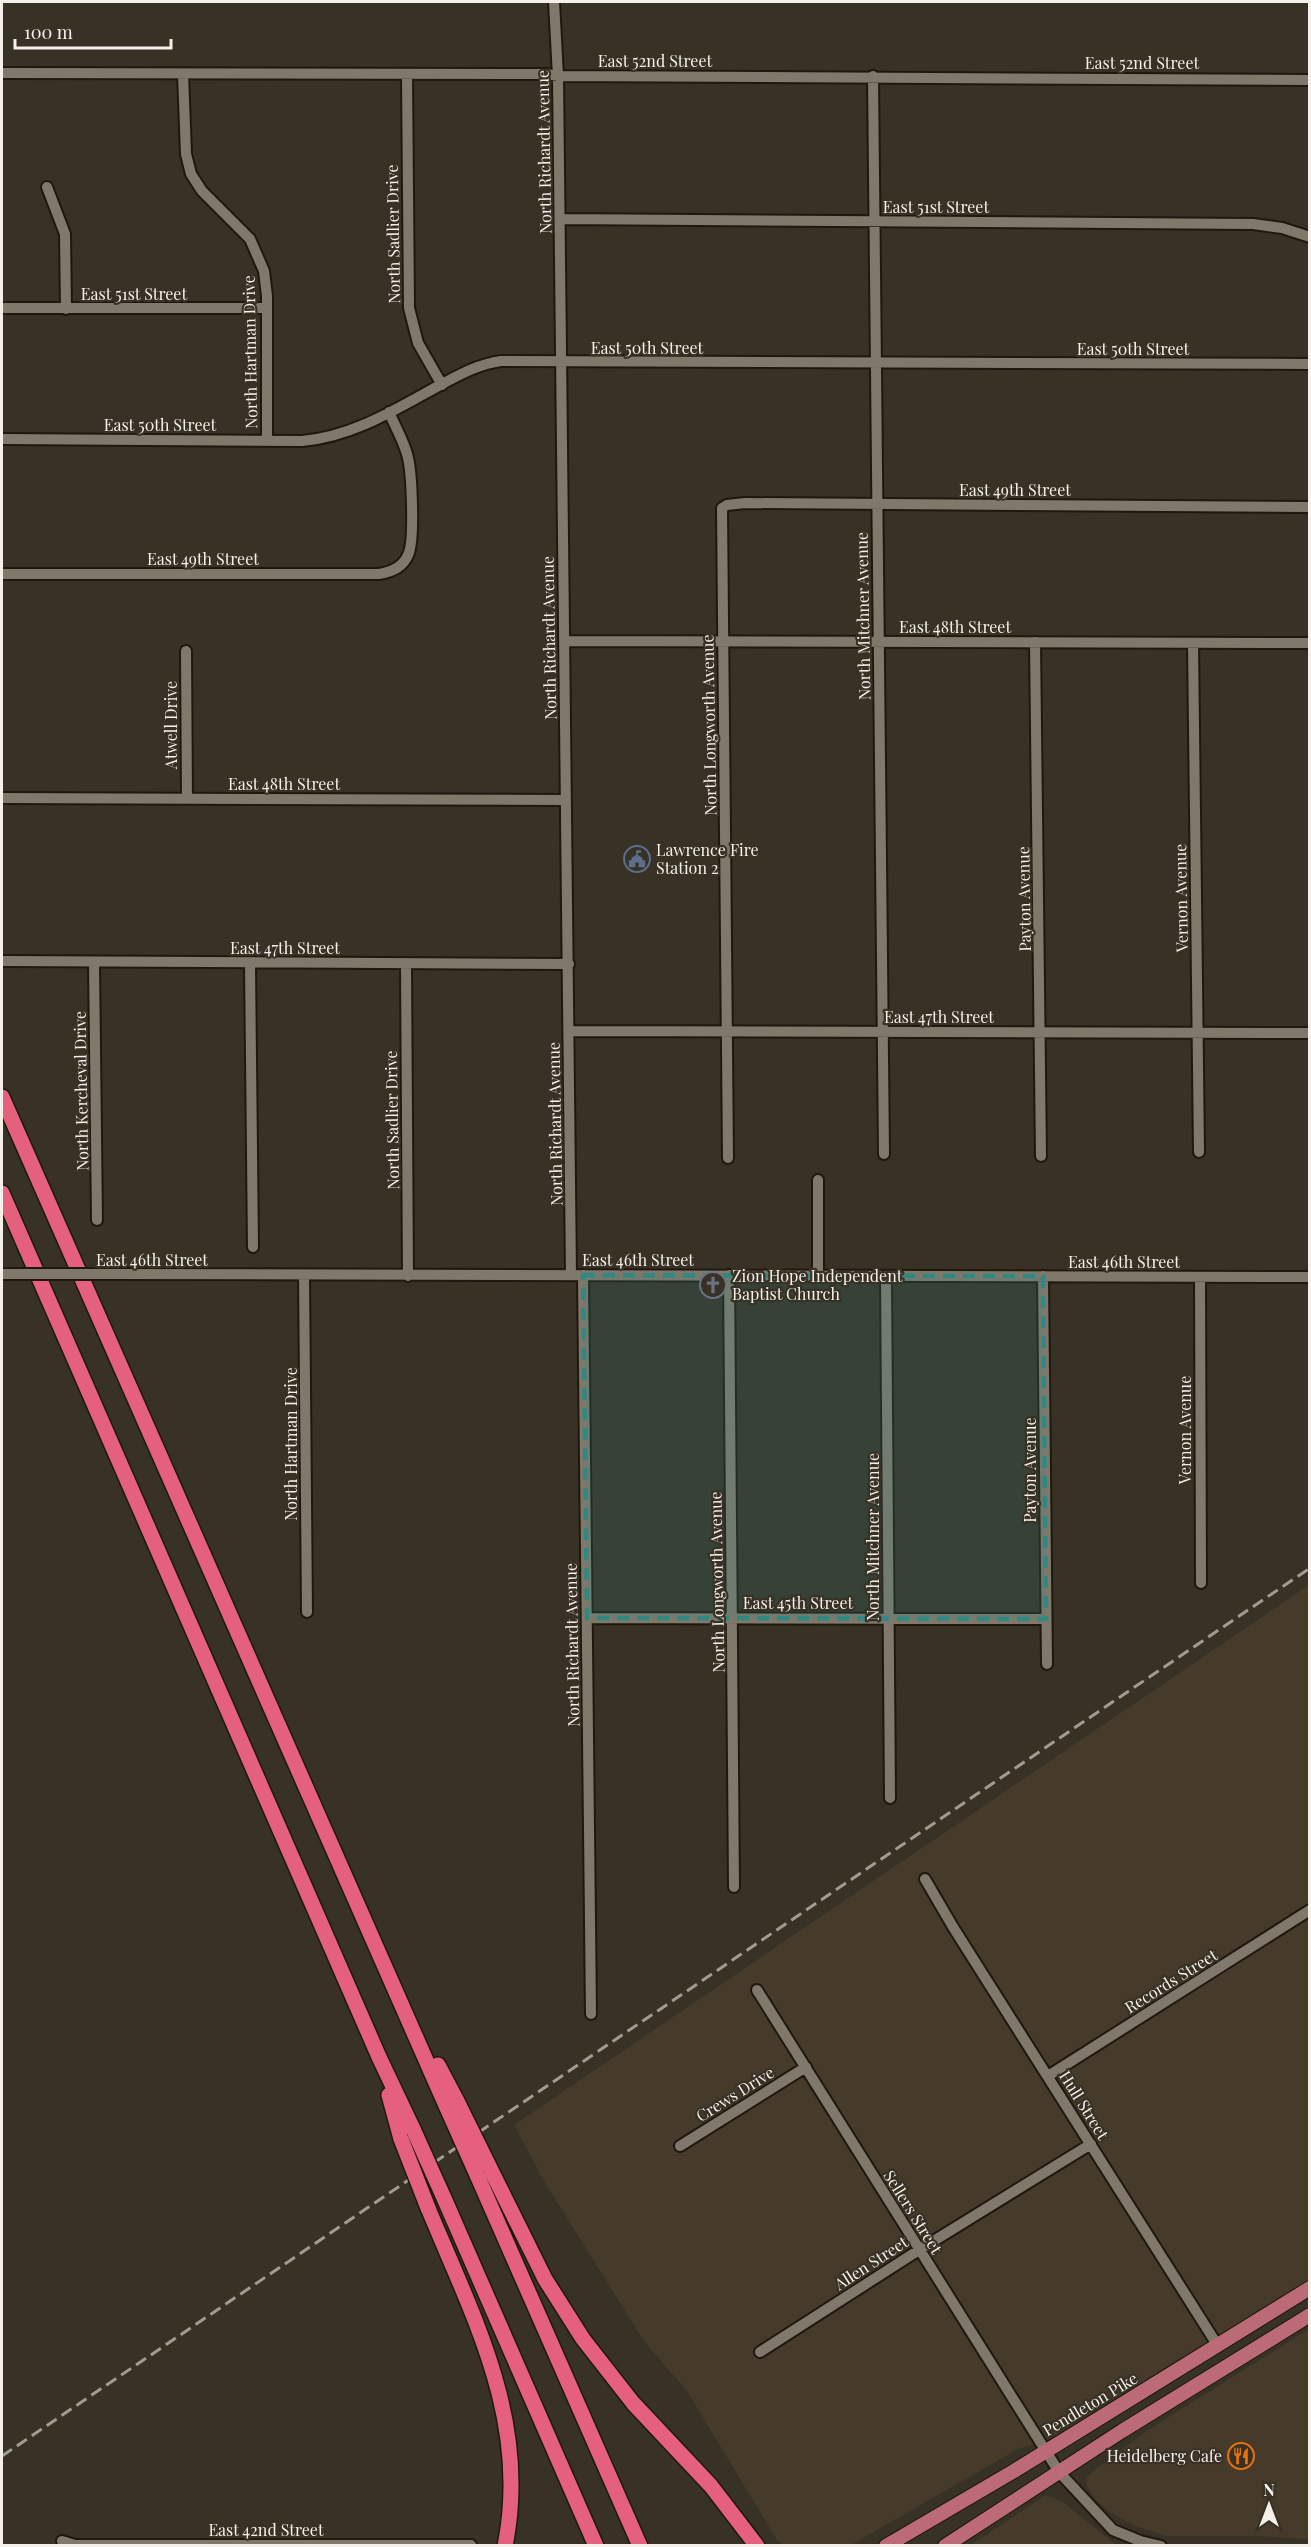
<svg xmlns="http://www.w3.org/2000/svg" width="1311" height="2547" font-family="'Playfair Display',serif">
<rect width="100%" height="100%" fill="#383126"/>
<path fill="#463b2b" d="M1309,1585V2280L1047,2440L1018,2449L851,2545H784L777,2540L687,2391L644,2341L544,2181L514,2125Z
M1309,2329V2539L1259,2536H1166L1133,2525L1109,2512L1095,2499L1086,2484L1087,2477L1093,2471L1148,2430Z
M1046,2495L1063,2502L1116,2545H971Z"/>
<g fill="none" stroke-linecap="round" stroke-linejoin="round">
<defs>
<path id="minor" d="M554,2L558,76L571,1275
M2,73L546,74L558,76L1310,80
M183,74L186,154L191,174L202,191L250,239L264,271L267,296V440
M407,75L409,308L418,343L442,385
M873,76L884,1154
M47,187L65,234L66,309
M560,219L1253,224L1282,228L1310,237
M2,308H267
M2,439L302,441C353,437 398,408 442,384C461,374 479,364 501,361L1310,364
M2,574H379C392,572 403,567 408,555C415,541 412,470 407,454C403,440 395,426 389,412
M565,641L1310,643
M1035,642L1041,1156
M1193,643L1199,1152
M186,651L187,799
M2,798L566,800
M2,961L569,964
M94,962L97,1220
M250,964L253,1247
M406,964L408,1276
M569,1031L1310,1033
M728,1158L722,508L727,505L745,503L1310,507
M117,1274L1310,1277
M304,1275L307,1612
M583,1275L591,2014
M729,1275L734,1887
M818,1276V1180
M886,1276L890,1798
M1043,1276L1047,1664
M1200,1277L1201,1583
M587,1618L1046,1619
M925,1879L953,1927L1218,2346
M757,1990L1059,2472L1113,2530L1140,2541L1161,2546
M1048,2076L1310,1910
M680,2146L806,2067
M760,2352L919,2250L1091,2144
M62,2541L75,2545H471"/>
<path id="major" d="M886,2546L1014,2471L1310,2288
M945,2546L1122,2431L1310,2315"/>
<path id="highway" d="M2,1097L447,2108
M2,1193L379,2057L414,2131
M438,2065L457,2101
M389,2095L401,2139
M489,2166L545,2279L583,2339L633,2403L711,2486L757,2546
M477,2175L640,2546
M444,2198L596,2546
M428,2208C474,2319 530,2422 505,2546"/>
</defs>
<use href="#minor" stroke="#1f180f" stroke-width="14"/>
<use href="#major" stroke="#1f180f" stroke-width="16"/>
<use href="#highway" stroke="#1f180f" stroke-width="18"/>
<use href="#minor" stroke="#81786c" stroke-width="10"/>
<use href="#major" stroke="#bc6a76" stroke-width="14"/>
<use href="#highway" stroke="#e4607c" stroke-width="15"/>
<path stroke="#a19b92" stroke-width="3" stroke-dasharray="12 6" stroke-linecap="butt" d="M2,2456L1310,1568"/>
<defs>
<path id="minor-bridge" d="M2,1274H117"/>
<path id="highway-bridge" d="M457,2101L489,2166
M447,2108L477,2175
M414,2131L444,2198
M401,2139L428,2208"/>
</defs>
<use href="#minor-bridge" stroke="#1f180f" stroke-width="14" stroke-linecap="butt"/>
<use href="#highway-bridge" stroke="#1f180f" stroke-width="18" stroke-linecap="butt"/>
<use href="#minor-bridge" stroke="#81786c" stroke-width="10"/>
<use href="#highway-bridge" stroke="#e4607c" stroke-width="15"/>
</g>
<path fill="#328880" fill-opacity="0.2" stroke="#328880" stroke-width="4.5" stroke-dasharray="12 8" stroke-linejoin="round" d="M583,1275L1043,1276L1046,1619L587,1618Z"/>
<defs>
<symbol id="civic-ring" viewBox="-11 -11 22 22"><circle r="9.5" fill="#383126" stroke="#5c6f8a" stroke-width="1.5"/><path d="M-.6-6.5H3V-4.5H.6V-3L4-1V1h2V6H-6V1h2V-1L-.6-3ZM-1.2 2.5V6h2.4V2.5Z" fill="#5c6f8a"/></symbol>
<symbol id="church-ring" viewBox="-11 -11 22 22"><circle r="9.5" fill="#383126" stroke="#6b7280" stroke-width="1.5"/><path d="M-1.2-6h2.4v3.5h3.3v2.4h-3.3V6h-2.4V-.1h-3.3v-2.4h3.3Z" fill="#6b7280"/></symbol>
<symbol id="restaurant-ring" viewBox="-11 -11 22 22"><circle r="9.5" fill="#383126" stroke="#e8710a" stroke-width="1.5"/><path d="M-5-6h1v4h1v-4h1v4h1v-4h1v5L-1.5 .5V6h-2V.5L-5-1ZM5-6V6H3V1.5H1.5Q1.5-4 5-6Z" fill="#e8710a"/></symbol>
</defs>
<g fill-rule="evenodd">
<use href="#civic-ring" x="622" y="844" width="30" height="30"/>
<use href="#church-ring" x="698" y="1270" width="30" height="30"/>
<use href="#restaurant-ring" x="1226" y="2441" width="30" height="30"/>
</g>
<g text-anchor="middle" stroke-width="4.5" stroke-linejoin="round" paint-order="stroke">
<g font-size="16" fill="#f5f0e9" stroke="#383126">
<text x="655" y="67">East 52nd Street</text>
<text x="1142" y="69">East 52nd Street</text>
<text transform="translate(544 152) rotate(-91)" y="6">North Richardt Avenue</text>
<text x="936" y="213">East 51st Street</text>
<text transform="translate(393 234) rotate(-91)" y="6">North Sadlier Drive</text>
<text x="134" y="300">East 51st Street</text>
<text x="647" y="354">East 50th Street</text>
<text x="1133" y="355">East 50th Street</text>
<text transform="translate(250 352) rotate(-91)" y="6">North Hartman Drive</text>
<text x="160" y="431">East 50th Street</text>
<text x="1015" y="496">East 49th Street</text>
<text x="203" y="565">East 49th Street</text>
<text transform="translate(863 616) rotate(-91)" y="6">North Mitchner Avenue</text>
<text x="955" y="633">East 48th Street</text>
<text transform="translate(549 638) rotate(-91)" y="6">North Richardt Avenue</text>
<text transform="translate(171 725) rotate(-90)" y="6">Atwell Drive</text>
<text transform="translate(709 725) rotate(-91)" y="6">North Longworth Avenue</text>
<text x="284" y="790">East 48th Street</text>
<text transform="translate(1181 898) rotate(-91)" y="6">Vernon Avenue</text>
<text transform="translate(1024 899) rotate(-91)" y="6">Payton Avenue</text>
<text x="285" y="954">East 47th Street</text>
<text x="939" y="1023">East 47th Street</text>
<text transform="translate(81 1091) rotate(-91)" y="6">North Kercheval Drive</text>
<text transform="translate(392 1120) rotate(-91)" y="6">North Sadlier Drive</text>
<text transform="translate(555 1124) rotate(-91)" y="6">North Richardt Avenue</text>
<text x="152" y="1266">East 46th Street</text>
<text x="638" y="1266">East 46th Street</text>
<text x="1124" y="1268">East 46th Street</text>
<text transform="translate(1185 1430) rotate(-90)" y="6">Vernon Avenue</text>
<text transform="translate(291 1444) rotate(-90)" y="6">North Hartman Drive</text>
<text transform="translate(1030 1470) rotate(-90)" y="6">Payton Avenue</text>
<text transform="translate(873 1537) rotate(-90)" y="6">North Mitchner Avenue</text>
<text transform="translate(717 1582) rotate(-91)" y="6">North Longworth Avenue</text>
<text x="798" y="1609">East 45th Street</text>
<text transform="translate(572 1645) rotate(-91)" y="6">North Richardt Avenue</text>
<text transform="translate(1171 1981) rotate(-32)" y="6">Records Street</text>
<text transform="translate(735 2094) rotate(-32)" y="6">Crews Drive</text>
<text transform="translate(1084 2105) rotate(58)" y="6">Hull Street</text>
<text transform="translate(913 2212) rotate(58)" y="6">Sellers Street</text>
<text transform="translate(871 2263) rotate(-33)" y="6">Allen Street</text>
<text transform="translate(1090 2404) rotate(-31)" y="6">Pendleton Pike</text>
<text x="266" y="2536">East 42nd Street</text>
</g>
<g font-size="16" fill="#f5f0e9" stroke="#383126" text-anchor="start">
<text x="656" y="856">Lawrence Fire<tspan x="656" dy="18">Station 2</tspan></text>
<text x="732" y="1282">Zion Hope Independent<tspan x="732" dy="18">Baptist Church</tspan></text>
<text x="1222" y="2462" text-anchor="end">Heidelberg Cafe</text>
</g>
</g>
<rect width="1311" height="2547" fill="none" stroke="#f5f0e9" stroke-width="6"/>
<g transform="translate(1269 2505)" stroke="#383126" stroke-width="4.5" paint-order="stroke">
<path d="M0-4.5L10 22L0 15L-10 22Z" fill="#f5f0e9"/>
<text y="-9" font-size="16" font-weight="bold" text-anchor="middle" fill="#f5f0e9">N</text>
</g>
<path d="M15 39v9h156v-9" fill="none" stroke="#f5f0e9" stroke-width="3"/>
<text x="24" y="39" font-size="18" fill="#f5f0e9" stroke="#383126" stroke-width="4.5" paint-order="stroke">100 m</text>
</svg>
